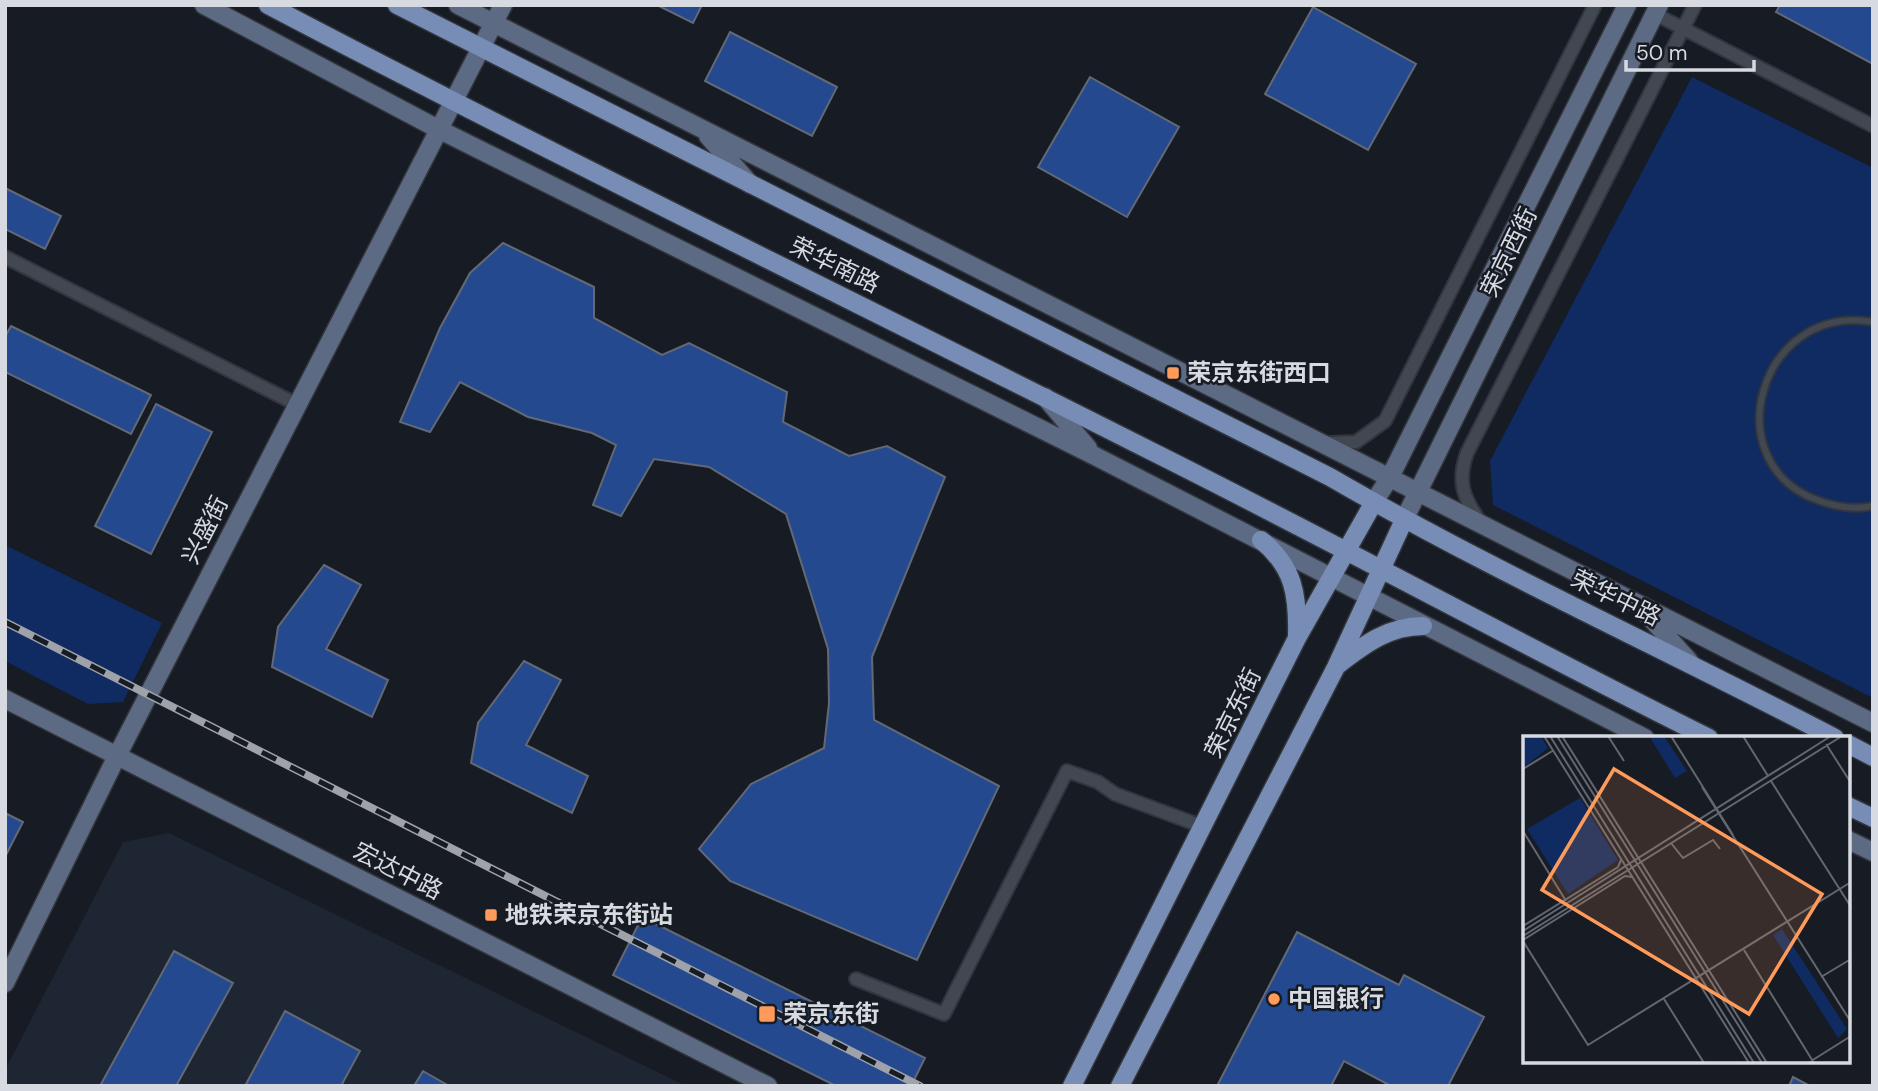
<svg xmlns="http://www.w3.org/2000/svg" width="1878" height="1091" font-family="'DM Sans','Noto Sans SC',sans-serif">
<rect width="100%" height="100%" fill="#161b24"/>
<path fill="#1e2533" d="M169,833L686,1086H5V1070L123,842Z"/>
<path fill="#0f2b62" d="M1692,77L1873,168V698L1493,505L1490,461Z
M5,545L162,623L123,702L88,704L5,661Z"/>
<path fill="#25498f" stroke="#636974" stroke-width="2" d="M657,5H702L693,23Z
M1780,5H1873V64L1776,12Z
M1313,7L1416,64L1368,150L1265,94Z
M730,32L837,87L812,136L705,81Z
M1090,77L1179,127L1127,217L1038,167Z
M5,188L61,216L45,249L5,229Z
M503,243L594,287V318L662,355L689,343L787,392L783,422L849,456L887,446L945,477L872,657L874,720L999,786L917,960L730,881L699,849L751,784L824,748L829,703L828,649L786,514L709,467L654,459L621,516L593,505L616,445L592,433L528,417L460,382L430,432L400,422L440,328L470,273Z
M11,326L151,395L131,434L5,372V337Z
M156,404L212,432L151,554L95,526Z
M324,565L361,585L326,649L388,680L372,717L272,667L278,627Z
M524,661L561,680L526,745L588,776L572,813L471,763L478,723Z
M5,813L23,822L5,857Z
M642,917L925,1058L911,1086H836L613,975Z
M1297,932L1399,985L1404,975L1484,1017L1448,1086H1391L1344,1061L1331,1086H1217Z
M174,951L233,983L176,1086H100Z
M285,1011L360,1051L341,1086H245Z
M423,1071L449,1086H414Z
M1793,1077L1810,1086H1789Z"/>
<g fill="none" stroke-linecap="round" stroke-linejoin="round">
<defs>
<path id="lane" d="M1873,322C1759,302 1713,465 1820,501C1837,507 1855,510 1873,506"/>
<path id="street" d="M1655,14L1873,126
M5,257L296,404
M1327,443L1356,442L1385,421L1595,5
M1480,521C1463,498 1457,481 1467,453L1695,5
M856,979L944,1014L1067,771L1098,782L1115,794L1204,827"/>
<path id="secondary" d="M204,5L440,130L1093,455L1645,738
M458,5L1873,723
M708,136L750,184
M1045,397L1088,448
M1374,502L1390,477L1627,5
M1404,520L1659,5
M1647,614L1689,661
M5,699L768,1086
M1848,840L1873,852
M5,983L117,756L503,5"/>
<path id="primary" d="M268,5C561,159 858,303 1153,452C1339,545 1522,645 1709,738
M397,5L1330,477C1494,572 1667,650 1835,738
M1261,540C1294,567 1298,595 1297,636
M1339,664C1365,644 1389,626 1423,626
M1848,744L1873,757
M1848,806L1873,818
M1072,1086L1297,638L1374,502
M1120,1086L1336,667L1404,520"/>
</defs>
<use href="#lane" stroke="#32353b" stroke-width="10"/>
<use href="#street" stroke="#32353b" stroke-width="16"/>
<use href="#secondary" stroke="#32353b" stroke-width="21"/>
<use href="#primary" stroke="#32353b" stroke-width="21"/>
<use href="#lane" stroke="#424852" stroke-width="6"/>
<use href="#street" stroke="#424852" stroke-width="12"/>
<use href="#secondary" stroke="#5c6a84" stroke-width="18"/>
<use href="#primary" stroke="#778db5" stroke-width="18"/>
<defs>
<path id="rail" d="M5,622L920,1086"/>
</defs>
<use href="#rail" stroke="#9fa2a9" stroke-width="8"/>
<use href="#rail" stroke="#161b24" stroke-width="5" stroke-dasharray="16" stroke-linecap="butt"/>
</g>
<g fill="#ff9b5a" stroke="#161b24" stroke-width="2.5">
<rect x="1166" y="366" width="14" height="14" rx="3.5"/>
<rect x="484" y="908" width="14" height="14" rx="3.5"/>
<circle cx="1274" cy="999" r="7"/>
<rect x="758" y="1005" width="18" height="18" rx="3.5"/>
</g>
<g text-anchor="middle" stroke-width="5" stroke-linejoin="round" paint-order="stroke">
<g font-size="24" fill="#d7dae0" stroke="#161b24">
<text transform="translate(1509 252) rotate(-64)" y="8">荣京西街</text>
<text transform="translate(835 265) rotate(26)" y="8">荣华南路</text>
<text transform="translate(205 530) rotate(-63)" y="8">兴盛街</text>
<text transform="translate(1616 598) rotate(26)" y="8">荣华中路</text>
<text transform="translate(1233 713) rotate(-64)" y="8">荣京东街</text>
<text transform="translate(398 871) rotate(27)" y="8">宏达中路</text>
</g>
<g font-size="24" font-weight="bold" fill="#d7dae0" stroke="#161b24" text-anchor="start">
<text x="1187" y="381">荣京东街西口</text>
<text x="505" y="923">地铁荣京东街站</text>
<text x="1288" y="1007">中国银行</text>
<text x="783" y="1022">荣京东街</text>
</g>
</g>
<g transform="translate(1523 736)">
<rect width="327" height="327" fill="#161b24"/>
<path d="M0,0H18L25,12L0,32ZM126,0H141L164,35L152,42ZM57,62L95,124L45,158L4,93ZM259,193L324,293L315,302L250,199Z" fill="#0f2b62"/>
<path fill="none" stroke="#63676f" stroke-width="2" d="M21,0L226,327M27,0L231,327M34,0L239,327M39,0L244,327M85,0L101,25M148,0L210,99M220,0L245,40M303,8L328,47M0,33L31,14M248,45L328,171M179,51L328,286M0,95L43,165M148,107L160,122L190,104L197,113M0,190L95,131L98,124M0,195L308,0M0,200L319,0M0,204L102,140L109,141M0,205L65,309L328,146M221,214L291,327M298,241L328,223M141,263L181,327M285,327L328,300"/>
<path fill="#ff9b5a" fill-opacity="0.15" stroke="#ff9b5a" stroke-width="3.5" d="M91,33L299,158L226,278L19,154Z"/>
<rect width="327" height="327" fill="none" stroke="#d7dae0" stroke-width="3.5"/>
</g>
<rect width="1878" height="1091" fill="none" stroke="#d7dae0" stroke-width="14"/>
<path d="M1626 60v10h128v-10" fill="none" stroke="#d7dae0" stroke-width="3.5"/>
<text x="1636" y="60" font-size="21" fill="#d7dae0" stroke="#161b24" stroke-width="5" paint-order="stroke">50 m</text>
</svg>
